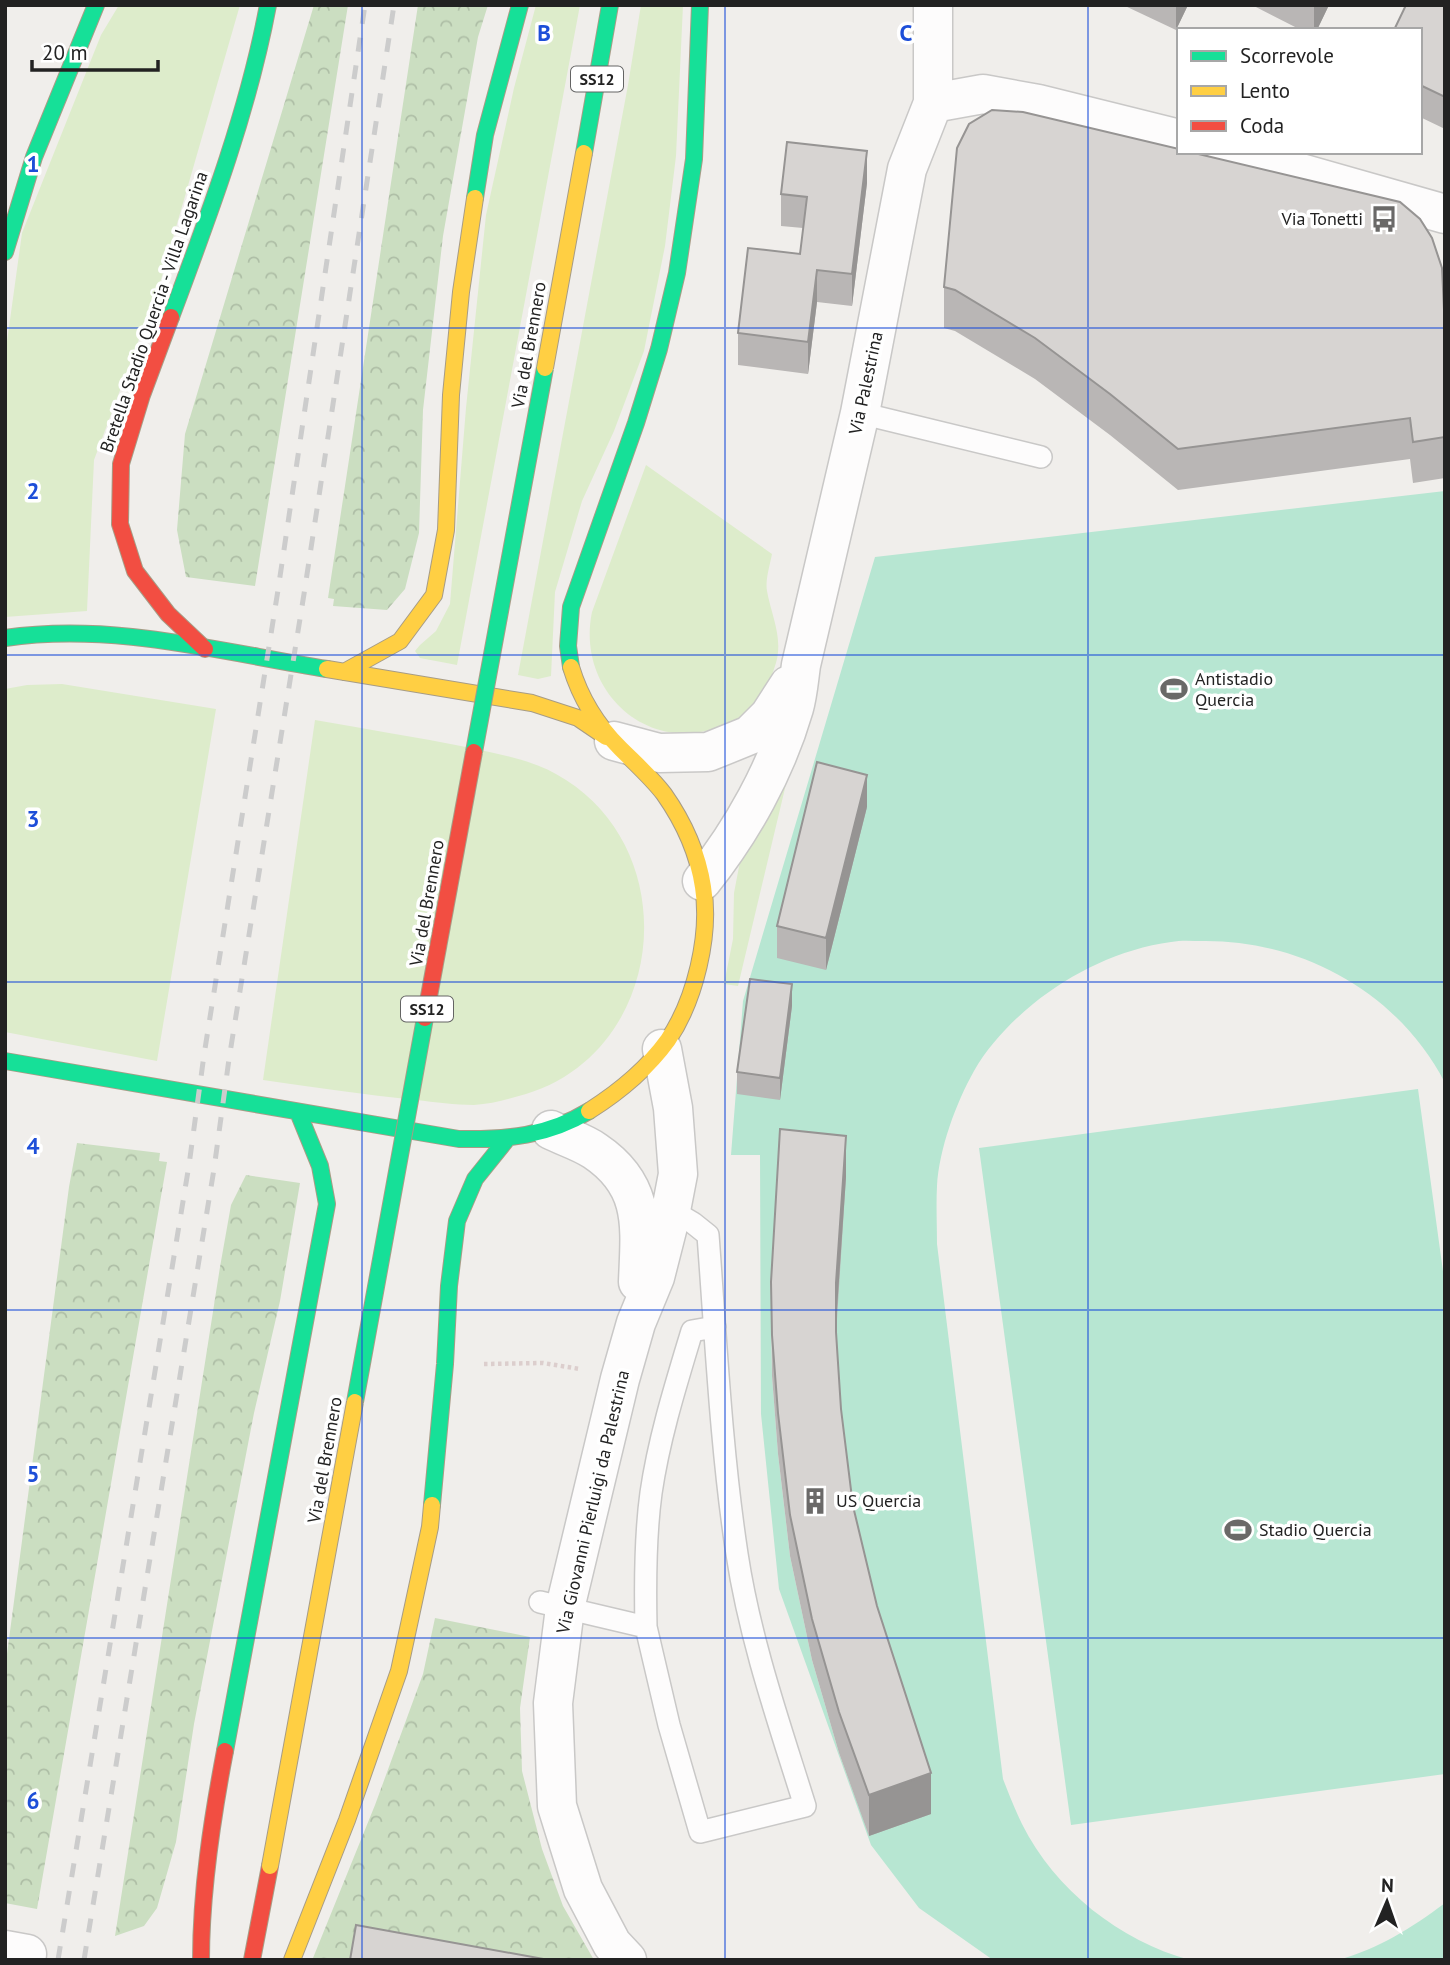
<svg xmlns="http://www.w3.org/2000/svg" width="1450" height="1965" font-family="'PT Sans',sans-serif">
<defs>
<pattern id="forest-crowns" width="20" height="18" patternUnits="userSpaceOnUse" patternTransform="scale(1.75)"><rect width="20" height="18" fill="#cbdec1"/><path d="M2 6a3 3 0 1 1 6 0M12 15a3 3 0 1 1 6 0" fill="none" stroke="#aebea6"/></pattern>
</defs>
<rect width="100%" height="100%" fill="#f0eeeb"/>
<path fill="#ddeccb" d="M119,5H240L160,283L94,460L87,611L5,617V356L22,233L101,35Z
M536,5H580L457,665L420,658L415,651L420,645L436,631L450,604L466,408L486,215L514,88Z
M641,5H683L676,156L665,246L644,351L614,431L582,501L555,592L551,676L538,679L518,675L628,85Z
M646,465L772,554C770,565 765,580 767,591C772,618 785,641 774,669C770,682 763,697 754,707C746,717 734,721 722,726C646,756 576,689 592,612Z
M62,684L216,709L157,1061L5,1032V689L27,685Z
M315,720C365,729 416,737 466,747C502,755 536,760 566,780C686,857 664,1052 526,1094C509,1099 492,1104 474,1105C455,1105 435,1102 416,1100C365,1095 314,1087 263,1080Z
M791,763L738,986L724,984L733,939L734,893L742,851Z"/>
<path fill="url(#forest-crowns)" d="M314,5H348L255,586L186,577L177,530L185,434Z
M418,5H488L478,37L443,236L423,410L419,533L405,589L387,610L333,606L334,599L328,598Z
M77,1143L160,1153L159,1161L167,1162L37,1909L5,1903V1669L69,1187Z
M246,1175L300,1183L280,1301L254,1413L194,1724L176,1842L157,1908L144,1926L115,1936L220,1267L231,1205Z
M435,1618L530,1637L520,1708L522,1771L542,1849L563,1906L594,1960L313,1958L375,1805L423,1674Z"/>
<path fill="#b7e6d2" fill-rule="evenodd" d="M1445,491V1083C1399,993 1302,940 1203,941C1192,941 1181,940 1171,942C1120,949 1073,972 1033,1004C1011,1022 988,1046 974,1071C956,1103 939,1149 937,1186C936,1205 937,1225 937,1244L1003,1779C1009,1794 1015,1810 1022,1824C1055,1890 1120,1941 1190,1960H993L919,1908L871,1845L779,1589L761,1414L760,1155H731L743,1001L875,557ZM845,1177L836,1324V1373L853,1547L930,1814L869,1835L839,1753L812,1660L790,1556L778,1454L772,1376L771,1323L775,1237Z
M1418,1089L1445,1286V1774L1071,1825L979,1148Z
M1445,1903V1960H1338C1380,1948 1410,1929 1445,1903Z"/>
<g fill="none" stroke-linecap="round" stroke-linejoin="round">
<defs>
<path id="lane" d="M860,413L1041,457
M540,1602L646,1627L669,1725L700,1832L805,1806C779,1723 750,1640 737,1554C721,1449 716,1341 708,1235L693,1223L671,1210
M646,1627C645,1582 645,1537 651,1493C659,1438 676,1384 692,1331L715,1327"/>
<path id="street" d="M933,103L983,94L1038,104L1179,139
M1227,152L1445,214
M614,741L659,753L708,752L750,735L769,716L789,685
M702,881C742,831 776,770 794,708C798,694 799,679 801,665L860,413L907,169L933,103V5
M551,1130C565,1137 582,1142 595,1151C647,1186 640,1228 638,1282
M5,1950L27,1954
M627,1960L612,1944L583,1889L557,1806L553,1703L565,1608L620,1379L636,1323L655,1277L668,1226L678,1174L673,1108L662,1049"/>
<path id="fast" d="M584,153L610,5
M475,198L485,135L520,5
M5,252L34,157L96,5
M171,317C209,215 248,112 268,5
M5,638C113,622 221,652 327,669
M571,667L568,646L571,607L636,423L659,349L677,273L694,159L700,5
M5,1061L459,1139C506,1140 548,1136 589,1111
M432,1505L445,1364L449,1286L457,1221L475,1179L507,1139
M225,1751L327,1204L320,1166L298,1112"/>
<path id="slow" d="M571,667C580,697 597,725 620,748C635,763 651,777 664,794C683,821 698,854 703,887C711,935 695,1000 668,1040C647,1069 619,1092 589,1111
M327,669L532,703L578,718L606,737
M344,672L400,641L434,595L446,530L451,395L461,292L475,198
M292,1960L347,1820L399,1671L430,1527L432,1505"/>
<path id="jam" d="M171,317L142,395L121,464L120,524L135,571L168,614L205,649
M201,1960C201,1890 212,1819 225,1751
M252,1960L270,1866"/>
</defs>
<use href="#lane" stroke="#c9c8c7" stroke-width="24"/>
<use href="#street" stroke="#c9c8c7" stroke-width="41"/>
<use href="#fast" stroke="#a79c86" stroke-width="18"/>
<use href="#slow" stroke="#a79c86" stroke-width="18"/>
<use href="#jam" stroke="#a79c86" stroke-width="18"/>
<path stroke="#dccecd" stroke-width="4.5" stroke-dasharray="3.5 3.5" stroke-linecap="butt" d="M484,1364L543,1363L580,1369"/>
<use href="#lane" stroke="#fdfcfc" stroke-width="21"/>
<use href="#street" stroke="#fdfcfc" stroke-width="38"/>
<use href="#fast" stroke="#16e098" stroke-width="16"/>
<use href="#slow" stroke="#ffcf43" stroke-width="16"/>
<use href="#jam" stroke="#f24e42" stroke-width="16"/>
<path stroke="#ccc" stroke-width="5" stroke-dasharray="14 14" stroke-linecap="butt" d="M58,1960L189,1165L204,1055L278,590L365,5
M84,1960L214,1169L229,1059L304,594L394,5"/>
<defs>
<path id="fast-bridge" d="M474,752L545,368
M355,1402L425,1018"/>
<path id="slow-bridge" d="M545,368L584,153
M270,1866L355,1402"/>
<path id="jam-bridge" d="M425,1018L474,752"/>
</defs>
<use href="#fast-bridge" stroke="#a79c86" stroke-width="18" stroke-linecap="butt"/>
<use href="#slow-bridge" stroke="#a79c86" stroke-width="18" stroke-linecap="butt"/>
<use href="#jam-bridge" stroke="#a79c86" stroke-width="18" stroke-linecap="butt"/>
<use href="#fast-bridge" stroke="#16e098" stroke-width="16"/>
<use href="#slow-bridge" stroke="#ffcf43" stroke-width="16"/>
<use href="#jam-bridge" stroke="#f24e42" stroke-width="16"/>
</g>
<path fill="#b9b6b5" d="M1123,5H1188L1176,30Z
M1252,5H1329L1317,30H1301Z
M1445,5V129L1420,117V30Z
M867,183L852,306L817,302L808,374L738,365V333L800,254L803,228L781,226V194Z
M944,287L1445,331V478L1413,483L1410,459L1178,490L1110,435L1035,379L955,331L944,328Z
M867,807L826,970L777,958V926Z
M792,1006L780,1100L737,1094V1072Z
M846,1177L836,1335L841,1409L853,1506L877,1606L931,1814L869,1836L839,1753L812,1660L790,1556L778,1454L772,1376L771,1282Z"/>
<path fill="#969493" d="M1176,5H1188L1176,30Z
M1314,5H1329L1317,30H1314Z
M867,151V183L852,306V274Z
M817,270V302L808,374V342Z
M867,775V807L826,970V938Z
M792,984V1006L780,1100V1078Z
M846,1136V1177L836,1324V1283Z
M931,1773V1814L869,1836V1795Z"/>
<path fill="#d7d4d2" stroke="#969493" stroke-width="2" d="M1406,5H1445V97L1420,85V30H1394Z
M992,110L1023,112L1179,149V152H1190L1400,202L1420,219L1432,238L1442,268L1445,331V437L1413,442L1410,418L1178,449L1110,394L1035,338L955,290L944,287L957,148L969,124Z
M787,142L867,151L852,274L817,270L808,342L738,333L748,248L800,254L807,197L781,194Z
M817,762L867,775L826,938L777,926Z
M750,979L792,984L780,1078L737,1072Z
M780,1129L846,1136L836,1283V1332L841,1409L853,1506L877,1606L931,1773L869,1795L839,1712L812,1619L790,1515L778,1413L772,1335L771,1282Z
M356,1925L549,1960H350Z"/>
<path fill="none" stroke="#1d4ed8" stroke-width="2" stroke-opacity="0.55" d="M362,5V1960M725,5V1960M1088,5V1960M5,328H1445M5,655H1445M5,982H1445M5,1310H1445M5,1638H1445"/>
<defs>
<symbol id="bus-bare" viewBox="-9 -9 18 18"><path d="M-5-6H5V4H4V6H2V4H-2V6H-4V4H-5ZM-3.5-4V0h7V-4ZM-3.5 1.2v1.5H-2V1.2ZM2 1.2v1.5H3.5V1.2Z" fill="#6a6968" stroke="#fff" stroke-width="2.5" paint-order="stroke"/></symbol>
<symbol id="stadium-bare" viewBox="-9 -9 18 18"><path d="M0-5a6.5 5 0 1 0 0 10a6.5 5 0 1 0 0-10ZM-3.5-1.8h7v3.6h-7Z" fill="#6a6968" stroke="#fff" stroke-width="2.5" paint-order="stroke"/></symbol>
<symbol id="building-bare" viewBox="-9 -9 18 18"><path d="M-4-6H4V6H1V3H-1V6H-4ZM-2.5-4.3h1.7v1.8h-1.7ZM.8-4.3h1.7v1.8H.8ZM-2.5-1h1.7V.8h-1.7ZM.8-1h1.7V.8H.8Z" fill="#6a6968" stroke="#fff" stroke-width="2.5" paint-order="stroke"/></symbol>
</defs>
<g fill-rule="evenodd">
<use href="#bus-bare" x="1365" y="200" width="38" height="38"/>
<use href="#stadium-bare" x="1155" y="670" width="38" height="38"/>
<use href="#building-bare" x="796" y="1482" width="38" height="38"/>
<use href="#stadium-bare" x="1219" y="1511" width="38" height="38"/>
</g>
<g text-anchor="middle" stroke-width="7" stroke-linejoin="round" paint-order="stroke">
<g fill="#fff" stroke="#646464" stroke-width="2">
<rect x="571" y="66.5" width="52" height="25" rx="5"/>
<rect x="401" y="996.5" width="52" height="25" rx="5"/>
</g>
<g font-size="16" font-weight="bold" fill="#222">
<text x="597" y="85">SS12</text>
<text x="427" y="1015">SS12</text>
</g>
<g font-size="18" fill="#222" stroke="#fff" text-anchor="start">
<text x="1363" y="225" text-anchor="end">Via Tonetti</text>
<text x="1195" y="685">Antistadio<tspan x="1195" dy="21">Quercia</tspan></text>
<text x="836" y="1507">US Quercia</text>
<text x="1259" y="1536">Stadio Quercia</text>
</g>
<g font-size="18" fill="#222" stroke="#fff">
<text transform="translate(154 312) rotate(-71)" y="6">Bretella Stadio Quercia - Villa Lagarina</text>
<text transform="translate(529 345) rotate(-80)" y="6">Via del Brennero</text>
<text transform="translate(866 383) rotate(-78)" y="6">Via Palestrina</text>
<text transform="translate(427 903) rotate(-80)" y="6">Via del Brennero</text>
<text transform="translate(325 1460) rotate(-80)" y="6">Via del Brennero</text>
<text transform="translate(593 1502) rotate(-77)" y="6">Via Giovanni Pierluigi da Palestrina</text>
</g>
</g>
<g font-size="23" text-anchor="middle" font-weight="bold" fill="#1d4ed8" stroke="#fff" stroke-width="7" stroke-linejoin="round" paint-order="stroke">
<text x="544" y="41">B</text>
<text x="906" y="41">C</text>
<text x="33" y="172">1</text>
<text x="33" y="499">2</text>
<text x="33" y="827">3</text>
<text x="33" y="1154">4</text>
<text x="33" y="1482">5</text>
<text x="33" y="1809">6</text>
</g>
<rect width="1450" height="1965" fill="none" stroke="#222222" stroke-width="14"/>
<rect x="1177" y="28" width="245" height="126" fill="#ffffff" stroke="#a7a7a7" stroke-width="2"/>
<rect x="1191" y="51" width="35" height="10" fill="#16e098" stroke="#a7a7a7" stroke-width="2"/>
<text x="1240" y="63" font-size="21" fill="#222222">Scorrevole</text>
<rect x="1191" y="86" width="35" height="10" fill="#ffcf43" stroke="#a7a7a7" stroke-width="2"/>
<text x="1240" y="98" font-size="21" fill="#222222">Lento</text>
<rect x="1191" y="121" width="35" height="10" fill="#f24e42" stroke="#a7a7a7" stroke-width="2"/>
<text x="1240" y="133" font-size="21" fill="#222222">Coda</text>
<g transform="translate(1387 1902) rotate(2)" stroke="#ffffff" stroke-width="5" paint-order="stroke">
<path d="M0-5L12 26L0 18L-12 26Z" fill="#222222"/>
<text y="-10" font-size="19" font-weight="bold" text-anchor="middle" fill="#222222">N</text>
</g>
<path d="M32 60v10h126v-10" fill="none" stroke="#222222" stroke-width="3.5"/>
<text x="42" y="60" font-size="21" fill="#222222" stroke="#ffffff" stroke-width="5" paint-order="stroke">20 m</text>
</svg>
